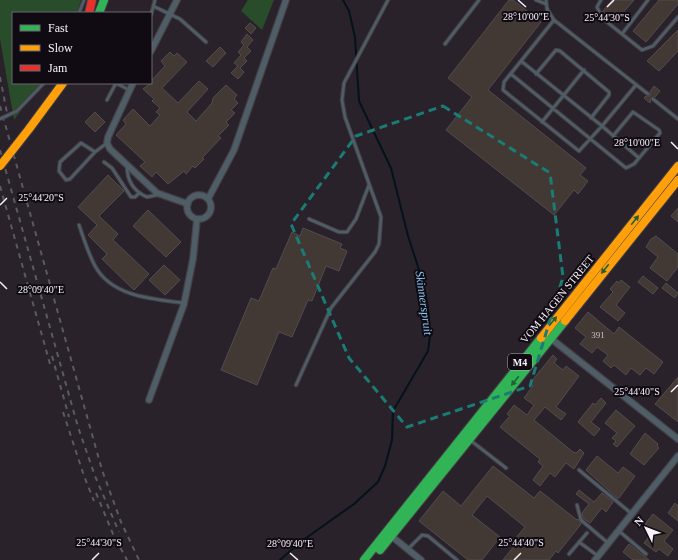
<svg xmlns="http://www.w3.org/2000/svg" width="678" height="560" font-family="'Times New Roman',serif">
<rect width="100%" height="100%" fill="#29222b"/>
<path fill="#294c2b" d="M0,0H81L77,13H13V83H41L14,120L0,39Z
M248,0H274L262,30L241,11Z"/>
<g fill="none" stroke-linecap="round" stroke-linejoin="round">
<path stroke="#05111b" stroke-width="2" d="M280,560L299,543L354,504L378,482L385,466L392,440L393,411L428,351L430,336L428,307L423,282L408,236L391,168L359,101L355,37L349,11L343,0"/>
</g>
<path fill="#433934" stroke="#534c4d" d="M509,0H513L541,22L488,90L586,168L580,175L588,181L578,194L574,190L554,215L446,130L472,97L448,78Z
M612,0H634L615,22L602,12Z
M659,0H678V4L646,42L633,31Z
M250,23L256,28L251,34L245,28Z
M678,30V51L659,71L647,61Z
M247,34L253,40L247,47L251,51L244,58L247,61L240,68L244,72L238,79L231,73L238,66L234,63L241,55L238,52L244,45L241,42Z
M220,47L226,53L213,67L206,61Z
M170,52L174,56L177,53L187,62L162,88L178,103L199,81L208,89L187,112L196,121L212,103L213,98L226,85L237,95L234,99L238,103L231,110L235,113L226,122L229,125L218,136L221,138L202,158L204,159L195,168L193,166L186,174L184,171L168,184L156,172L152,177L140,166L145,162L116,135L126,124L123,120L133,109L150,126L160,115L156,112L160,108L152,101L154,99L143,89L151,83V81L165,66L161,61Z
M654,86L660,91L655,97L651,98L650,103L644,98L646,96H650V92Z
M95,112L105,122L95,132L85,122Z
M108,175L124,191L99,216L118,234L113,240L149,274L134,290L102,259L107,254L88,235L97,225L78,207Z
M678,208V222L671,216Z
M148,210L181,242L166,257L133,226Z
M303,228L342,244L340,248L347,251L339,271L326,266L312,301L308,300L292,337L279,332L257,385L221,370L251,298L259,301L273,268L276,269L292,232L300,236Z
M656,236L678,254V267L667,281L650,268L658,257L646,247L651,239Z
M164,265L180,280L165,295L149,280Z
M643,276L658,288L653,294L638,282Z
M621,280L630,287L616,305L625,313L618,321L600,307L613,292L610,289L617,281L619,283Z
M666,283L678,293L675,298L662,288Z
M588,312L614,334L619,327L663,362L654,374L646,368L640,375L631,368L626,375L614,365L611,368L603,361L608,355L597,347L592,353L580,344L586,337L575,328Z
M553,355L557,359L554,363L563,370L566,366L579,376L556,407L566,414L561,420L545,407L534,420L573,452L576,453L580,449L584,453L574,469L566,463L555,477L550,473L540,486L533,480L543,466L538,462L540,459L500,427L510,416L507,414L514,405L527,415L534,405L524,398L533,386L530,383Z
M678,377V422L655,404Z
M601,398L606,403L591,422L600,429L594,436L578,422L593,403L595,405Z
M616,410L635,426L617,447L613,444L616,441L612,438L617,433L605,423Z
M645,433L658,444L657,446L659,448L644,465L630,454Z
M597,456L618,473L623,467L635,476L619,498H617L586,470Z
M493,466L534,498L540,491L577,520L578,519L581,524L558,553L556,551L549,560H503L515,545L514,540L525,527L487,496L472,515L500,537L482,560H468L419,521L443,491L461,506Z
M579,490L594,502L602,493L613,502L606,512L602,508L590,523L583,518L582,513L589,504L576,494Z
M675,503L678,506V521L668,513Z
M653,514L673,530L664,541L673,549L668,556L659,549L656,552L644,543L654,530L645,524Z
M629,544L649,560H633L623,552Z"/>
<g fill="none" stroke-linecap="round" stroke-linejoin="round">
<defs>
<path id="lane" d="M536,0L546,4
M546,0L547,9L554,20L648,94
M601,0L597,7L602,18L642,50L653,46L678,17
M155,7L180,19L206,42
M79,13L84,0
M151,15L155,0
M554,20L521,61L602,126L636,85
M622,34L648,0
M445,44L479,0
M521,61L504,82L503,90L579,151L602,126L639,158
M511,74L626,168L634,164L660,133L659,130L633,112L613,136
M536,74L556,50L560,51L609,92V95L591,118
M116,83L129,90
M653,99L678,119
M107,100L116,83
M542,122L584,70
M95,152L81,143L60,162L59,171L66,180L70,179L95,152L107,143
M104,162L112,168L131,197H135L139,193
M127,166C127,181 133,191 147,197L157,195
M309,219L339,232H347L356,219L369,185
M79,225C84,239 88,253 95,266C112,297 153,299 184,303
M296,385L331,308L375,252L379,244L381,217L345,117L342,100L344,83L388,0
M470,440L506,468
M579,470L632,514
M577,505L581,520L608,543
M619,531L646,554
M579,542L598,556
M408,549L422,535L428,536L457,560
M569,554L587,533"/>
<path id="street" d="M151,51L177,0
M133,83L108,137L107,143L110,149L157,193L188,204
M187 207a12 12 0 1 1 24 0a12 12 0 1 1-24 0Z
M208,199L234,150L286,0
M549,337L678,439
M149,400L184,304L193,259L197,219
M390,535L421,560
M595,560L678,456"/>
<path id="fast" d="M99,13L104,0
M380,550L565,321
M364,560L541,338"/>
<path id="slow" d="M29,129L63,83
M565,321L678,180
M541,338L678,166"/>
<path id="jam" d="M89,13L92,0"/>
</defs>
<use href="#lane" stroke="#454047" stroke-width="4.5"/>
<use href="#street" stroke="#454047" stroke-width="8"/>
<use href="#fast" stroke="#454047" stroke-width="10"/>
<use href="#slow" stroke="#454047" stroke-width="10"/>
<use href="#jam" stroke="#454047" stroke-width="10"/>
<use href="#lane" stroke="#4f5e66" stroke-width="2.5"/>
<use href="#street" stroke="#4f5e66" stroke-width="5.5"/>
<use href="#fast" stroke="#30b455" stroke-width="8"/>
<use href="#slow" stroke="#ff9f0a" stroke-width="8"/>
<use href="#jam" stroke="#e5322d" stroke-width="8"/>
<path stroke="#595a62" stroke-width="2" stroke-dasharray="5 5" stroke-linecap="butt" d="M0,77L7,113
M0,106L102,470L121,522L139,560
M0,150L78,427L95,476L119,532
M0,186L50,364
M52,356L69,417
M63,412L84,476L94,501
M96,493L113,534L127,560"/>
<defs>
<path id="lane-bridge" d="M0,119L17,111L44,83"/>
<path id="slow-bridge" d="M0,166L29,129"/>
</defs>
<use href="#lane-bridge" stroke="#454047" stroke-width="4.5" stroke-linecap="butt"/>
<use href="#slow-bridge" stroke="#454047" stroke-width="10" stroke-linecap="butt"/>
<use href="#lane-bridge" stroke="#4f5e66" stroke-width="2.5"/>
<use href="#slow-bridge" stroke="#ff9f0a" stroke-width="8"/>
</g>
<defs><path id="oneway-solid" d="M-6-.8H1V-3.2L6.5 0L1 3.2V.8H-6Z"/></defs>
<g fill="#206034">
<use href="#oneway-solid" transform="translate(635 220) rotate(-51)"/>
<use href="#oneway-solid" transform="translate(605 269) rotate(129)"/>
<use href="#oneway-solid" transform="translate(553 321) rotate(-51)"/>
<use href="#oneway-solid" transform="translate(515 381) rotate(129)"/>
</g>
<path fill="none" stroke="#1b7c75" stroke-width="3" stroke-dasharray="8 5" stroke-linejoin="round" d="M443,106L550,173L563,277L530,386L407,427L349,358L291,224L356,136Z"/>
<path fill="none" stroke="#f8f0fb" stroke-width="1.5" d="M518,0L526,7M607,7L614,0M671,142L678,149M0,205L7,198M0,282L7,289M671,392L678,385M290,553L298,560M92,560L99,553M514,560L521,553"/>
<g text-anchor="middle" stroke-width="4" stroke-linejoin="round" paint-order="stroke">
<g font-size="9" fill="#cbc2c9">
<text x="598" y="338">391</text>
</g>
<rect fill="#100b12" stroke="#b2abb5" stroke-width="1" x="508" y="354" width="24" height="16" rx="3"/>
<g font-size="10" font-weight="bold" fill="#f8f0fb">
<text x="520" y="366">M4</text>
</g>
<g font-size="11" fill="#f8f0fb" stroke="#100b12">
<text transform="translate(557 299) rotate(-51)" y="4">VOM HAGEN STREET</text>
</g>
<g font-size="12" font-style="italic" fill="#8acbf6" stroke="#100b12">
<text transform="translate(424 303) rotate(82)" y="4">Skinnerspruit</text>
</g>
</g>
<g font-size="10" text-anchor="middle" fill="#f8f0fb" stroke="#100b12" stroke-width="4" stroke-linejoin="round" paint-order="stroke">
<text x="526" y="20">28°10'00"E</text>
<text x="607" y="21">25°44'30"S</text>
<text x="637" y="146">28°10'00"E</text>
<text x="41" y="201">25°44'20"S</text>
<text x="41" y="293">28°09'40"E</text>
<text x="637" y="395">25°44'40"S</text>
<text x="99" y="546">25°44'30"S</text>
<text x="521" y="546">25°44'40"S</text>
<text x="290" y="547">28°09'40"E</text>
</g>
<rect x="12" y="12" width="140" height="72" fill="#100b12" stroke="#6d676f"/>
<rect x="20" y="25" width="20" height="6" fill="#30b455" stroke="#6d676f"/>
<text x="48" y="32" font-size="12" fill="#f8f0fb">Fast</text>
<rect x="20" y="45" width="20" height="6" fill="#ff9f0a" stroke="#6d676f"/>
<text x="48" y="52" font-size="12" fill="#f8f0fb">Slow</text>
<rect x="20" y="65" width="20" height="6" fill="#e5322d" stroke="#6d676f"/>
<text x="48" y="72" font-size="12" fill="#f8f0fb">Jam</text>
<g transform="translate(646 528) rotate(313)" stroke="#100b12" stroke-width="3" paint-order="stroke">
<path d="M0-3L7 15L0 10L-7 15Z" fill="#f8f0fb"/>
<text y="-6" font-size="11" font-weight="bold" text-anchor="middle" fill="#f8f0fb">N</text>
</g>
</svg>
